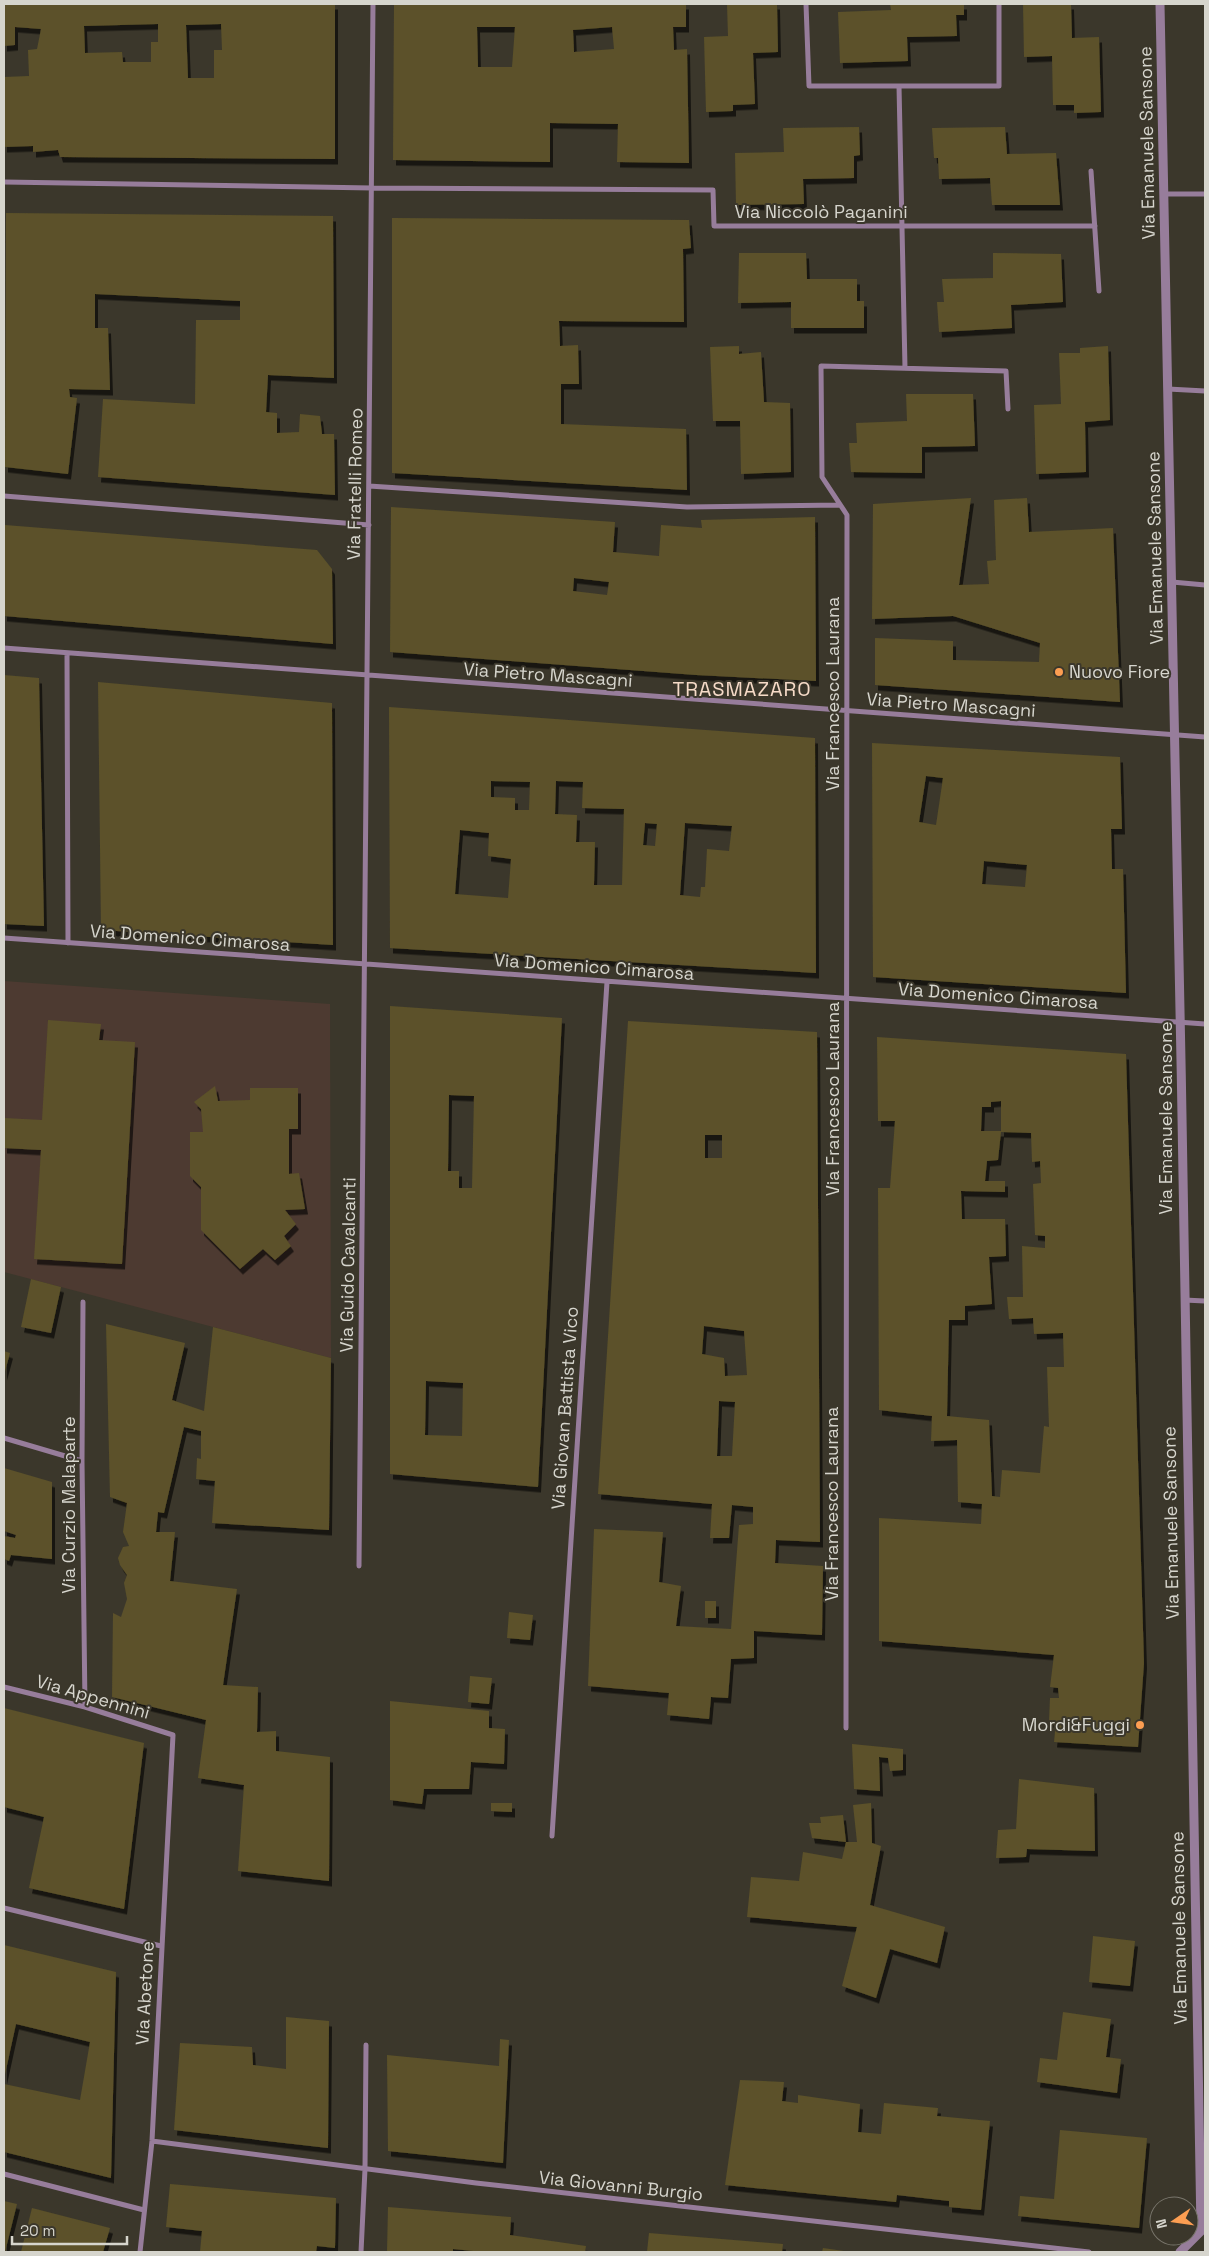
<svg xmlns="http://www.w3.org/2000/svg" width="1209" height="2256" font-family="'Space Grotesk',sans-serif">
<defs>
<filter id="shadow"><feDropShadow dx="3" dy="5.5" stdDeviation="0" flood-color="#0009"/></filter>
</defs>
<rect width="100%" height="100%" fill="#3b372b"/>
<path fill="#4d3a31" d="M4,981L330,1004L331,1358L4,1272Z"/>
<path fill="#5b5129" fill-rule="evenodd" filter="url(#shadow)" d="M4,4H335V159L60,157L58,150L33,152V146L4,147V77L29,76L28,50L37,49L41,29L15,27V45L4,46ZM158,24V42H151V62H123L122,52L85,53L84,26ZM221,24L222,50H214V78H188L186,25Z
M394,4H686V27H673L674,50L687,49L689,163L617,162L618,124L550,123V162L393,160ZM477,27H515L512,67H478ZM612,27L614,49L574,52L573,30Z
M727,4H777L778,52L753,53L755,104L733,105V111L706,112L704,37L728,36Z
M890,4H964V15H956L957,36L907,37L908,61L840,63L838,12L891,10Z
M1023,4H1071L1072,38L1099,37L1101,112L1074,113V105H1053L1052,56L1024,57Z
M859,127L860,155L854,156V178L803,179L804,204L736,205L735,153L784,152L783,128Z
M1005,127L1007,154L1056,153L1060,205H992L990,178L939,179L938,158H934L932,128Z
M6,213L333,216L334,378L268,375L266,412L277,413V433L299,432L300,414L320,416L322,434H334L335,495L98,477L103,399L195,404L196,320H240V301L95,294V328H108L110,390L69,389L70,397L77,398L68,474L5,467Z
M392,218L689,220L691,248L683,249L684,322L559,321L560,346L578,345L579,384H561V424L686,429L687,490L392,473Z
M739,253H806L807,279H857V301H864V328H791V302L738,303Z
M993,253L1061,254L1063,302L1011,305L1012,328L939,332L937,302H944L942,279L993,278Z
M739,346V354L761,352L764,402L790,403L791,472L741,474L740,421H713L710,347Z
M1108,346L1110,420L1085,422L1086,472L1036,474L1034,405L1061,404L1059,353H1080V348Z
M906,394H973L975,446L922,447V473L851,472L849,443H857L856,423L907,421Z
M971,498L959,585L989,584L987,561L996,560L994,500L1027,498L1029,532L1113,528L1120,702L875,685V638L953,641V660L1039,662L1040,643L953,616L872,619L873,504Z
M391,507L615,522L613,552L659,556L661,525L702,528L701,520L815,517L816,681L696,675L390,652ZM574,578L609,582L607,595L573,591Z
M5,525L317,550L332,569L333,644L4,616Z
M4,675L39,678L44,926L4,924Z
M98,682L332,703L333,945L101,930Z
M389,707L815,738L816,973L390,948ZM491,781L530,782L529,810H515V798L491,797ZM556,781L583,782L582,808L624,809L622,885H594L595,842H576L577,815L555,814ZM645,823L657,824L655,846L643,845ZM685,823L732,826L729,851L707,849L705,887H701L700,897L680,895ZM460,830L489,833L488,856L511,859L508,898L455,894Z
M872,743L1120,757L1122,829H1111L1112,869H1123L1126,993L873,977ZM926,776L943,778L936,825L919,822ZM984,861L1027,865L1025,887L982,884Z
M390,1006L562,1018L538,1487L390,1474ZM449,1095L474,1096L472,1188H459V1171H448ZM426,1381L463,1383L462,1436L425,1435Z
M48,1020L101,1024L99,1040L135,1042L122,1264L34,1259L41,1150L4,1148V1118L42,1120Z
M628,1021L817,1032L820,1542L776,1540L775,1563L823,1566L822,1635L754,1631V1658L731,1659L728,1698L711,1697L709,1719L667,1715L669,1693L588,1686L594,1529L663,1532L659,1582L681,1586L676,1626L731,1629L739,1525L753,1524V1507L732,1505L729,1538H710L712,1504L598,1494ZM705,1135H722V1158H705ZM704,1326L744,1331L747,1375L725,1376L724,1358L702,1354ZM719,1401L735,1402L732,1456H717Z
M877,1037L1126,1054L1144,1663L1138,1747L1054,1742L1056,1722H1049L1050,1698H1059L1058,1688L1050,1687L1054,1655L879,1641V1518L981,1524L982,1504L958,1502L957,1440L931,1441L932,1416L879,1410L878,1188H890L895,1121H878ZM1001,1101V1131H981L982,1107H991V1102ZM1001,1132L1031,1133L1032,1162L1040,1161L1041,1183L1033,1184L1035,1235L1045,1236V1248L1022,1246L1023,1297H1007L1009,1319L1033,1318L1034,1334L1063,1333L1064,1367H1047L1049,1427L1044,1426L1040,1473L1002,1470L1000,1497L992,1496L989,1420L947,1416L949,1320H965V1306L992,1304L989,1257L1006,1256L1005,1219H962L961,1191L1005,1192V1181H985L987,1161L998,1160Z
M215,1086L218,1101L250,1100V1088H298V1129H289V1174L299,1173L305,1209L285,1210L296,1224L284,1236L291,1246L275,1260L263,1249L240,1269L201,1230V1187L190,1176V1132H203L201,1109L194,1102Z
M31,1279L61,1287L51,1333L21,1327Z
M106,1324L185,1343L172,1400L204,1411L213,1327L331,1358L329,1530L212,1523L215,1481L196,1479L197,1458L201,1459V1431L184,1427L164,1513L158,1512L156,1532H175L170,1581L237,1589L223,1685L258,1687L257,1732L276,1731V1751L330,1757L329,1881L238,1871L244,1785L198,1778L206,1720L112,1697L113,1613L121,1617L127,1599L124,1583L127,1575L120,1565L118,1558L123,1547L129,1546L123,1532L127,1503L110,1497Z
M4,1351L10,1353L4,1375Z
M4,1468L52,1482V1559L11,1555L9,1561L4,1559V1536L15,1538L16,1535L4,1531Z
M705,1601H716V1618H705Z
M509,1612L533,1615L530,1640L507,1638Z
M470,1676L492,1678L489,1704L468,1702Z
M390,1701L489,1711V1728L505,1729L504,1764L471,1762L469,1789H424L422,1804L390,1800Z
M4,1708L144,1743L124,1909L29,1888L44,1817L4,1807Z
M852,1744L903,1749V1770L890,1771L888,1758L879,1757L880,1791L854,1789Z
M1019,1779L1094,1788L1095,1851L1027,1849L1026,1857L996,1858L998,1830L1016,1829Z
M491,1803H512V1812L491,1811Z
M871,1803L872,1843L881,1846L870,1905L945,1927L937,1963L890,1949L876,1998L842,1986L857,1927L747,1917L751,1877L799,1881L803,1852L842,1859L846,1842H857L853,1805Z
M843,1815L846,1842L812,1838L809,1823H821L820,1817Z
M1093,1936L1135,1941L1130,1986L1089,1982Z
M4,1945L116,1972L111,2178L4,2152V2084L80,2100L90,2042L16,2024L4,2079Z
M1063,2012L1111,2019L1106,2057L1121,2059L1117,2093L1037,2082L1040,2058L1057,2060Z
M286,2017L329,2021L328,2148L174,2130L180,2043L252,2047L253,2065L286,2069Z
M500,2039L509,2040L503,2163L388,2151L387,2055L499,2066Z
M740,2080L784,2082L782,2101L798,2103V2095L860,2104L858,2132L881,2134L884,2103L938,2108L937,2116L990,2121L981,2210L949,2207V2201L897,2195L896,2202L725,2185Z
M1060,2130L1147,2138L1139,2228L1018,2216L1020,2196L1054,2199Z
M170,2184L336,2198L335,2248L317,2246L316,2252H200L202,2231L166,2227Z
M4,2201L17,2204L5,2252H4Z
M388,2207L511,2217L510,2235L586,2246L585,2252H483L453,2249V2252H387Z
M32,2208L110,2228L103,2252H21Z
M649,2233L783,2244L782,2252H647Z
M823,2248L844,2251V2252H822Z"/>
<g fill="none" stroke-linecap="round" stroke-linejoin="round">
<path stroke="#977d9b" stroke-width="5" d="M806,4L809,86H999V4
M899,86L905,368
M1091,171L1099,291
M4,182L372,188L713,190L714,226H1095
M1165,194H1205
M1168,389L1205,391
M369,486L687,507L840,505
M4,496L369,525
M1172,582L1205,585
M4,648L1205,737
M67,653L68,943
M4,938L1205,1024
M1184,1300L1205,1301
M83,1302L82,1461L85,1707
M4,1438L82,1461
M359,1566L373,4
M4,1687L85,1707L173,1735L152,2141L140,2252
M846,1728L847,515L822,477L821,366L1006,371L1008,409
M552,1836L607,982
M4,1908L161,1946
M152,2141L476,2183L1089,2252
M4,2174L144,2210
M361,2252L365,2169L366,2045"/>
<path stroke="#977d9b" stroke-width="9" d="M1160,4C1178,746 1187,1489 1201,2231
M1180,2252L1201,2231"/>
</g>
<g fill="#fc9e52" stroke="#3b372b" stroke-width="2">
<circle cx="1059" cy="672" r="5"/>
<circle cx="1140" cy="1725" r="5"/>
</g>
<g text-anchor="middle" stroke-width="4" stroke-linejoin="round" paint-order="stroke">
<g font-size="18" fill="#d6d5cd" stroke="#3b372b">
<text transform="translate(1147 143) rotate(-91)" y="6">Via Emanuele Sansone</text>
<text x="821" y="218">Via Niccolò Paganini</text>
<text transform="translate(355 484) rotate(-89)" y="6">Via Fratelli Romeo</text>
<text transform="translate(1155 548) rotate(-91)" y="6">Via Emanuele Sansone</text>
<text transform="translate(548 675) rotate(4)" y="6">Via Pietro Mascagni</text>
<text transform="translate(833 694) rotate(-90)" y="6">Via Francesco Laurana</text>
<text transform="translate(951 705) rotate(4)" y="6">Via Pietro Mascagni</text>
<text transform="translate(190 938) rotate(4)" y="6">Via Domenico Cimarosa</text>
<text transform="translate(594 967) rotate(4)" y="6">Via Domenico Cimarosa</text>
<text transform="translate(998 996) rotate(4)" y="6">Via Domenico Cimarosa</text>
<text transform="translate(833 1099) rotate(-90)" y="6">Via Francesco Laurana</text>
<text transform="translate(1166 1118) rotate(-90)" y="6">Via Emanuele Sansone</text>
<text transform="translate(348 1265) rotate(-89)" y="6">Via Guido Cavalcanti</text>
<text transform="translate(565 1408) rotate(-86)" y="6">Via Giovan Battista Vico</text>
<text transform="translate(832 1504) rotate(-90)" y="6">Via Francesco Laurana</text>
<text transform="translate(69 1505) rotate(-90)" y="6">Via Curzio Malaparte</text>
<text transform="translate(1171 1523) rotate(-91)" y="6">Via Emanuele Sansone</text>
<text transform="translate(93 1697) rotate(16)" y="6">Via Appennini</text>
<text transform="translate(1179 1928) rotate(-91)" y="6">Via Emanuele Sansone</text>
<text transform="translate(145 1993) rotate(-87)" y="6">Via Abetone</text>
<text transform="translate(621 2186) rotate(6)" y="6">Via Giovanni Burgio</text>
</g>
<g font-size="18" fill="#d6d5cd" stroke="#3b372b" text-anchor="start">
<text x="1069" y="678">Nuovo Fiore</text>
<text x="1130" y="1731" text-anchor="end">Mordi&amp;Fuggi</text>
</g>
<g font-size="20" letter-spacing="1" fill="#f6dbc8" stroke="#3b372b">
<text x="742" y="696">TRASMAZARO</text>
</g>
</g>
<rect width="1209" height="2256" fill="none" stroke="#d6d5cd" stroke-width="10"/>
<g transform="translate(1174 2221) rotate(257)"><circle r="24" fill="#3b372b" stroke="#79766c"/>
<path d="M0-4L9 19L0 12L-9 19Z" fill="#fc9e52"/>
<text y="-8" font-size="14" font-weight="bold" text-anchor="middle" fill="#d6d5cd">N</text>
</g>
<path d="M12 2236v8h115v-8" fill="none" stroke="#d6d5cd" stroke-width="2.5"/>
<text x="20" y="2236" font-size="15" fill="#d6d5cd" stroke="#3b372b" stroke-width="4" paint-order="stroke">20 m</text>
</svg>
